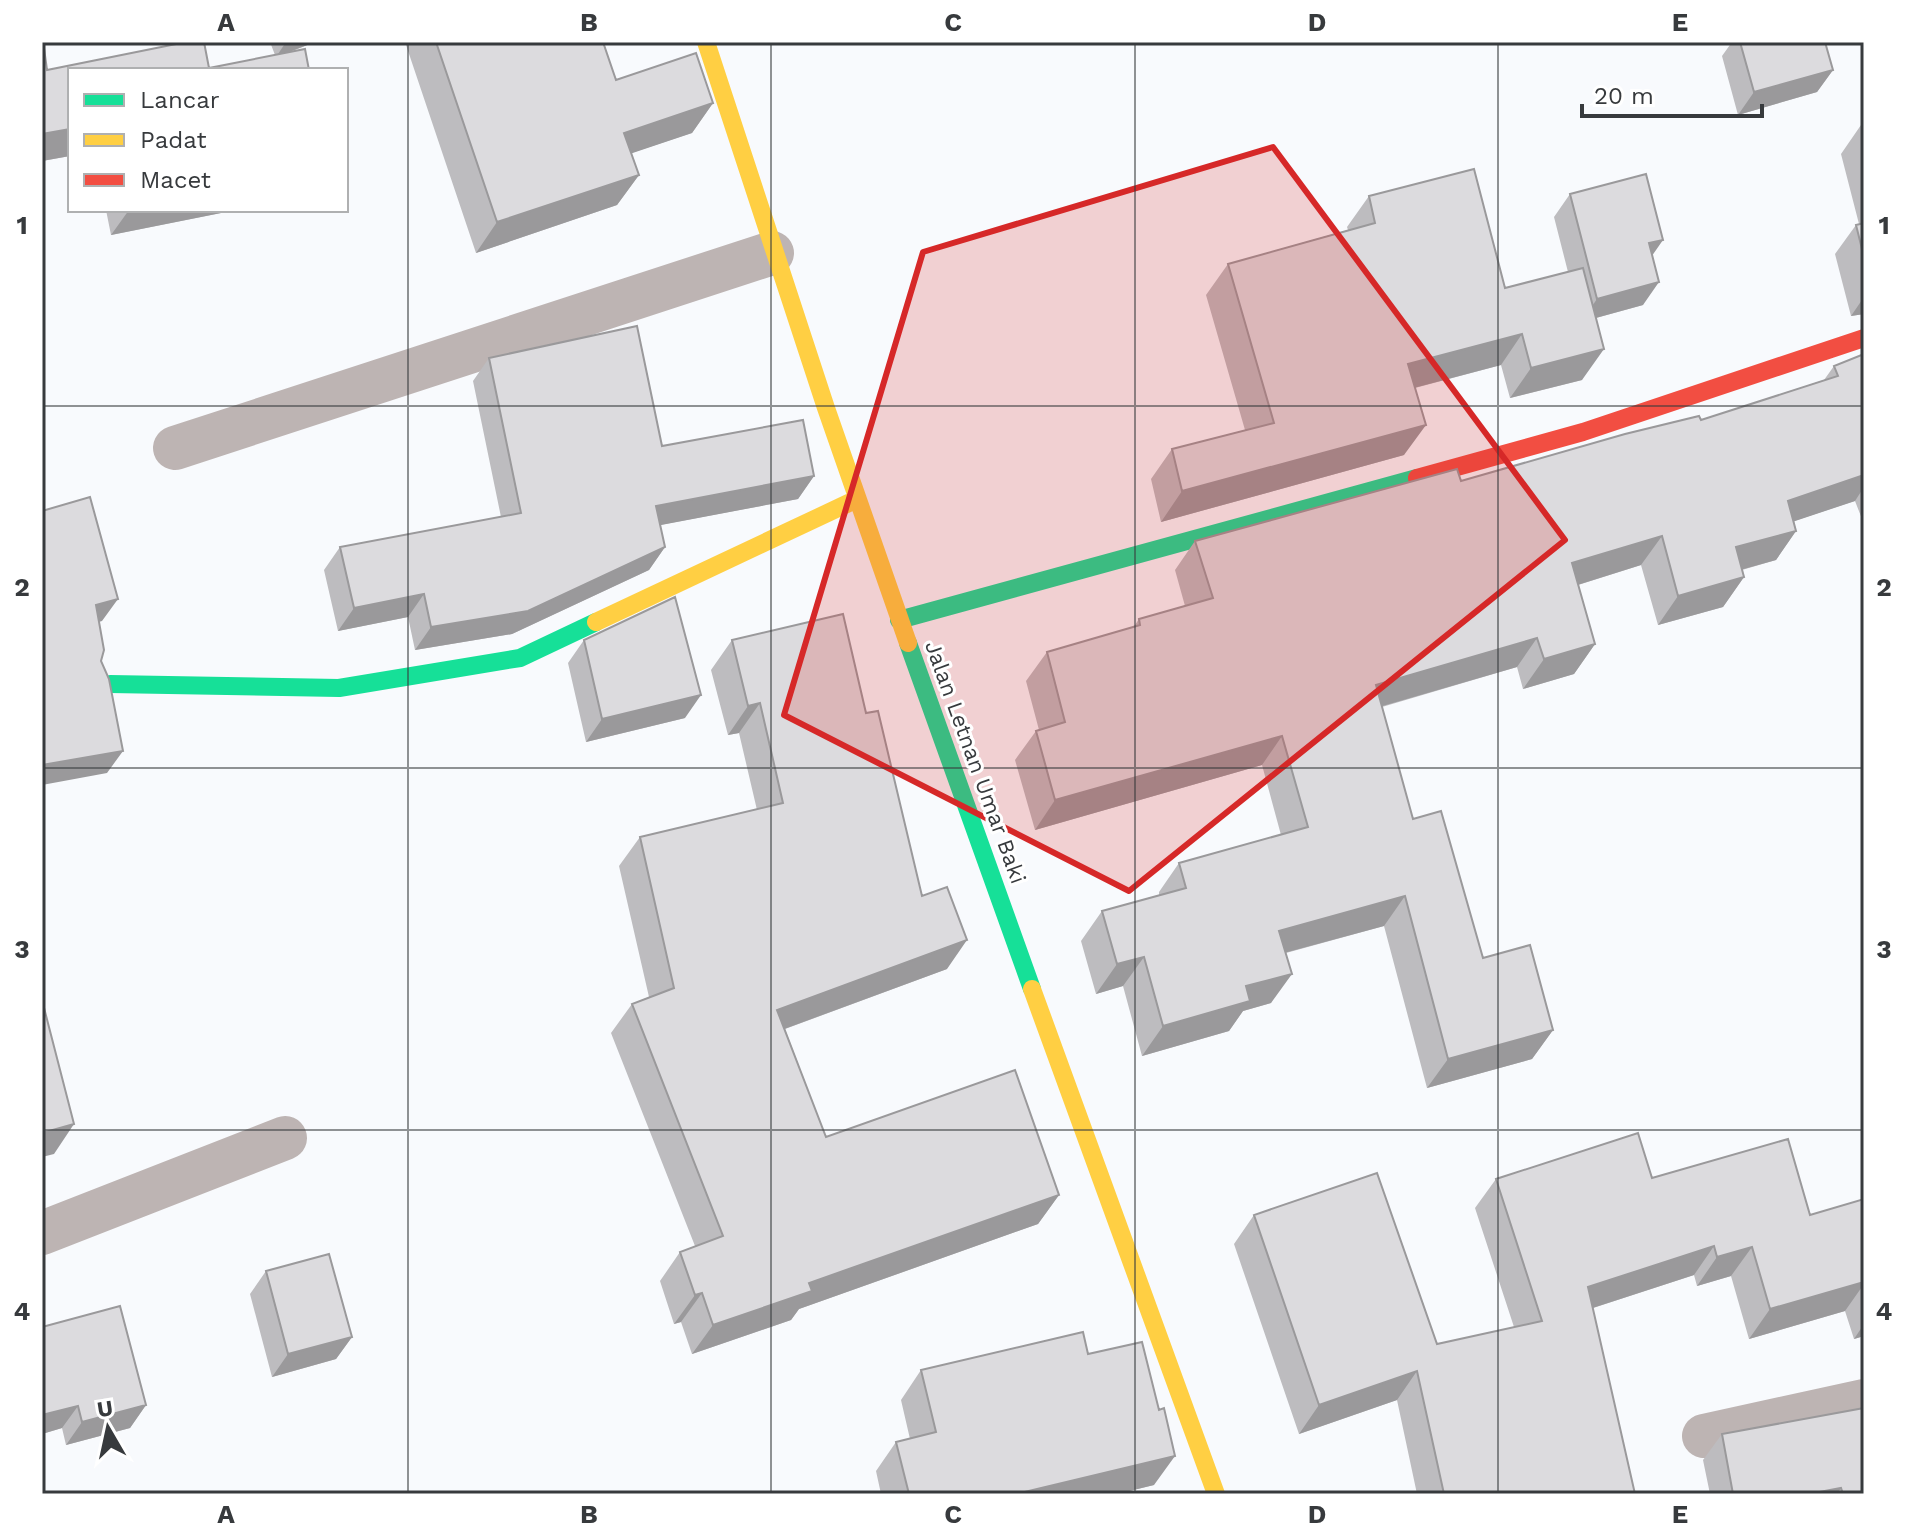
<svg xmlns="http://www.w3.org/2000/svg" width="1906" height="1536" font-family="'Work Sans',sans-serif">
<rect width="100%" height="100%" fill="#f8fafd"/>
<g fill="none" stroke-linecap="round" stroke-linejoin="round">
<path stroke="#bdb4b3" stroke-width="44" d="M175,448L772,253
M42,1233L285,1138
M1704,1436L1864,1401"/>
<path stroke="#16e098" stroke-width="18" d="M899,620L1417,478
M908,643L1032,989
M110,684L339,688L520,658L596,622"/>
<path stroke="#ffcf43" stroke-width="18" d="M706,42L826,408L908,643
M596,622L855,500
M1032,989L1216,1494"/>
<path stroke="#f24e42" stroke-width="18" d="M1417,478L1583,432L1864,338"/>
</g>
<path fill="#bdbcbf" d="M270,42H315L290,52L309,70H70V156L42,161V48L47,70L209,68L275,55Z
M405,42H603L616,80L713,103L692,133L631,153L639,175L617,205L476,253Z
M1732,42H1825L1833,70L1817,92L1738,115L1722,56Z
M1864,124V314L1851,316L1835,254L1856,225L1859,224L1841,154L1861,125Z
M1570,194L1652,255L1643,305L1596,318L1582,380L1510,398L1501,365L1415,388L1404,455L1161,522L1151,479L1172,449L1245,430L1206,295L1228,264L1348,230L1347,227L1369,196L1505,288L1568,272L1554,217Z
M106,210H236L111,235Z
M1864,354V524L1855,501L1794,521L1796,531L1776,560L1742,570L1744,577L1723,607L1658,625L1641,565L1578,585L1595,644L1574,674L1523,689L1517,667L1382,707L1413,819L1483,958L1553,1030L1532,1059L1427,1088L1384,926L1286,953L1271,1003L1243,1011L1229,1031L1142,1056L1123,986L1096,994L1081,941L1102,911L1159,895V892L1179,863L1281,835L1262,765L1035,830L1015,760L1036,731L1039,730L1026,681L1047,652L1133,628L1139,619L1185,606L1175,570L1195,541L1461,481L1701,420L1824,380L1834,366Z
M489,358L662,446L814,476L798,499L660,525L665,547L649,570L512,634L415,650L408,617L338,631L324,570L340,547L501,517L473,381Z
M584,640L685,718L586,742L568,663Z
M732,640L866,713L922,896L947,969L785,1029L826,1137L1059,1195L1038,1224L799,1309L791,1320L692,1354L681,1322L674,1324L660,1281L680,1252L695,1246L611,1033L632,1004L649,997L619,866L640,837L757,810L739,733L728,735L711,670Z
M1652,1178L1810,1215L1864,1199V1336L1854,1339L1845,1311L1749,1339L1731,1276L1697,1286L1694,1275L1593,1308L1635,1494H1417L1397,1400L1299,1434L1234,1244L1254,1215L1437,1344L1514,1327L1475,1208L1496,1179Z
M266,1271L352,1337L336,1359L272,1377L250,1294Z
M42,1327L146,1405L130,1428L66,1445L62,1428L42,1434Z
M1088,1354L1159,1410L1154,1485L1117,1494H881L876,1471L896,1442L910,1439L901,1400L921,1370Z
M1722,1434L1864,1494H1710L1703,1460Z"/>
<path fill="#9a999b" d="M286,42H315L276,57Z
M1833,70L1817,92L1738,115L1754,92Z
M713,103L692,133L603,163L624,133Z
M70,129V156L42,161V134Z
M639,175L617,205L476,253L497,222Z
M129,210H236L111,235Z
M1663,240L1647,263L1649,243Z
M1659,282L1643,305L1581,322L1597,299Z
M1864,297V314L1851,316Z
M1522,334L1501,365L1387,395L1408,364Z
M1604,349L1582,380L1510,398L1531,368Z
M1426,425L1404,455L1161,522L1182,491Z
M1864,475V487L1855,501L1768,530L1788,501Z
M814,476L798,499L640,529L656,506Z
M1796,531L1776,560L1715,577L1736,547Z
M1662,536L1641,565L1552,593L1572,563Z
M665,547L649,570L512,634L415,650L431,627Z
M1744,577L1723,607L1658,625L1678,596Z
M424,594L408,617L338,631L354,608Z
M118,599L102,621L80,628L96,605Z
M1537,638L1517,667L1355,714L1376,685Z
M1595,644L1574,674L1523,689L1544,659Z
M701,695L685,718L586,742L602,719Z
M760,703L739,733L728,735L748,706Z
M1282,736L1262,765L1035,830L1055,800Z
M123,751L107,773L42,785V765Z
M1405,896L1384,926L1258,960L1279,931Z
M967,940L947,969L757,1039L777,1010Z
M1144,957L1123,986L1096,994L1117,964Z
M1292,974L1271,1003L1243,1011L1229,1031L1142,1056L1163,1026L1246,986Z
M1553,1030L1532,1059L1427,1088L1448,1059Z
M74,1124L54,1154L42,1157V1133Z
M1059,1195L1038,1224L799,1309L791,1320L692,1354L713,1325L809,1283Z
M1714,1246L1694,1275L1568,1316L1588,1287Z
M1752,1247L1731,1276L1697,1286L1717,1257Z
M1864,1282V1284L1845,1311L1749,1339L1770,1309Z
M702,1293L681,1322L674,1324L695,1295Z
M1864,1324V1336L1854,1339Z
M352,1337L336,1359L272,1377L288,1354Z
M1417,1371L1397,1400L1299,1434L1319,1405Z
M146,1405L130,1428L66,1445L82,1422Z
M78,1406L62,1428L42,1434V1415Z
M1175,1456L1154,1485L1117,1494H1016Z
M1841,1488L1837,1494H1809Z"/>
<path fill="#dcdbde" stroke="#9a999b" stroke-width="2" d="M186,42H204L209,68L305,49L309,70H70V129L42,134V48H44L47,70Z
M436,42H603L616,80L696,53L713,103L624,133L639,175L497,222Z
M1740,42H1825L1833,70L1754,92Z
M1474,169L1505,288L1583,268L1604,349L1531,368L1522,334L1408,364L1426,425L1182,491L1172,449L1274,423L1228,264L1375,223L1369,196Z
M1646,174L1663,240L1649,243L1659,282L1597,299L1570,194Z
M1864,223V257L1856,225Z
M637,326L662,446L803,420L814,476L656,506L665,547L528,611L431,627L424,594L354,608L340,547L521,513L489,358Z
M1864,354V475L1788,501L1796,531L1736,547L1744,577L1678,596L1662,536L1572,563L1595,644L1544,659L1537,638L1376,685L1413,819L1441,811L1483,958L1530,945L1553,1030L1448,1059L1405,896L1279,931L1292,974L1246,986L1250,1001L1163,1026L1144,957L1117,964L1102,911L1186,888L1179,863L1308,827L1282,736L1055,800L1036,731L1065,722L1047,652L1140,625L1139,619L1213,598L1195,541L1457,469L1461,481L1625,434L1699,416L1701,420L1838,376L1834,366Z
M90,497L118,599L96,605L104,650L101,661L109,679L123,751L42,765V511Z
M675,597L701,695L602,719L584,640Z
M843,614L866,713L878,711L922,896L947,887L967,940L777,1010L826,1137L1015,1070L1059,1195L809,1283L812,1291L713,1325L702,1293L695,1295L680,1252L723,1236L632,1004L674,988L640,837L783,803L760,703L748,706L732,640Z
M42,1000L74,1124L42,1133Z
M1638,1133L1652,1178L1788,1139L1810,1215L1864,1199V1282L1770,1309L1752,1247L1717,1257L1714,1246L1588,1287L1635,1494H1444L1417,1371L1319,1405L1254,1215L1377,1173L1437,1344L1542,1321L1496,1179Z
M329,1254L352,1337L288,1354L266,1271Z
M120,1306L146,1405L82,1422L78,1406L42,1415V1327Z
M1083,1332L1088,1354L1142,1342L1159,1410L1164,1408L1175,1456L1016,1494H909L896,1442L936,1432L921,1370Z
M1864,1408V1494H1843L1841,1488L1809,1494H1733L1722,1434Z"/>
<path fill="#d62828" fill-opacity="0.2" stroke="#d62828" stroke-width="6" stroke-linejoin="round" d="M1273,147L1565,540L1129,891L784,715L923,252Z"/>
<path fill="none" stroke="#373a3d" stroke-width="2" stroke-opacity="0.55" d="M408,42V1494M771,42V1494M1135,42V1494M1498,42V1494M42,406H1864M42,768H1864M42,1130H1864"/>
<g text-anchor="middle" stroke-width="6" stroke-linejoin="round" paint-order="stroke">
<g font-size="22" fill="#373a3d" stroke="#fff">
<text transform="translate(976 762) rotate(70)" y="8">Jalan Letnan Umar Baki</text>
</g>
</g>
<rect width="1906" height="1536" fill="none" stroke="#ffffff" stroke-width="88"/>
<rect x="68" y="68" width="280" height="144" fill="#ffffff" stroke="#afb0b1" stroke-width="2"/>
<rect x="84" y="94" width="40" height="12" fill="#16e098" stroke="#afb0b1" stroke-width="2"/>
<text x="140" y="108" font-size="24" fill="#373a3d">Lancar</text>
<rect x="84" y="134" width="40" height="12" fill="#ffcf43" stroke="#afb0b1" stroke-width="2"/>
<text x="140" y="148" font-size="24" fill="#373a3d">Padat</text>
<rect x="84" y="174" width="40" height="12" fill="#f24e42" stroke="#afb0b1" stroke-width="2"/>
<text x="140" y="188" font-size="24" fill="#373a3d">Macet</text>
<g transform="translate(108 1428) rotate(351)" stroke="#ffffff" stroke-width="6" paint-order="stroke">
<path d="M0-6L14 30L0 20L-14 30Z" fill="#373a3d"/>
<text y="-12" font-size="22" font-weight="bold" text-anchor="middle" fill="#373a3d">U</text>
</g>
<path d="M1582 104v12h180v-12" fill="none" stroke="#373a3d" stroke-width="4"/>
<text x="1594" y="104" font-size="24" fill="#373a3d" stroke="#ffffff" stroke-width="6" paint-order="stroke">20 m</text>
<rect x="44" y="44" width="1818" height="1448" fill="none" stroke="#373a3d" stroke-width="3"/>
<g font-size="26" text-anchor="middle" font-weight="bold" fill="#373a3d">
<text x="226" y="31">A</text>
<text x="589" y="31">B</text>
<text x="953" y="31">C</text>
<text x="1317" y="31">D</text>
<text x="1680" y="31">E</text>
<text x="22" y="234">1</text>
<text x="1884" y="234">1</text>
<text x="22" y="596">2</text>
<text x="1884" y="596">2</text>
<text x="22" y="958">3</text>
<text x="1884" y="958">3</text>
<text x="22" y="1320">4</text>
<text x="1884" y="1320">4</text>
<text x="226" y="1523">A</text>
<text x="589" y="1523">B</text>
<text x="953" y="1523">C</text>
<text x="1317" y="1523">D</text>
<text x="1680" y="1523">E</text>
</g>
</svg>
